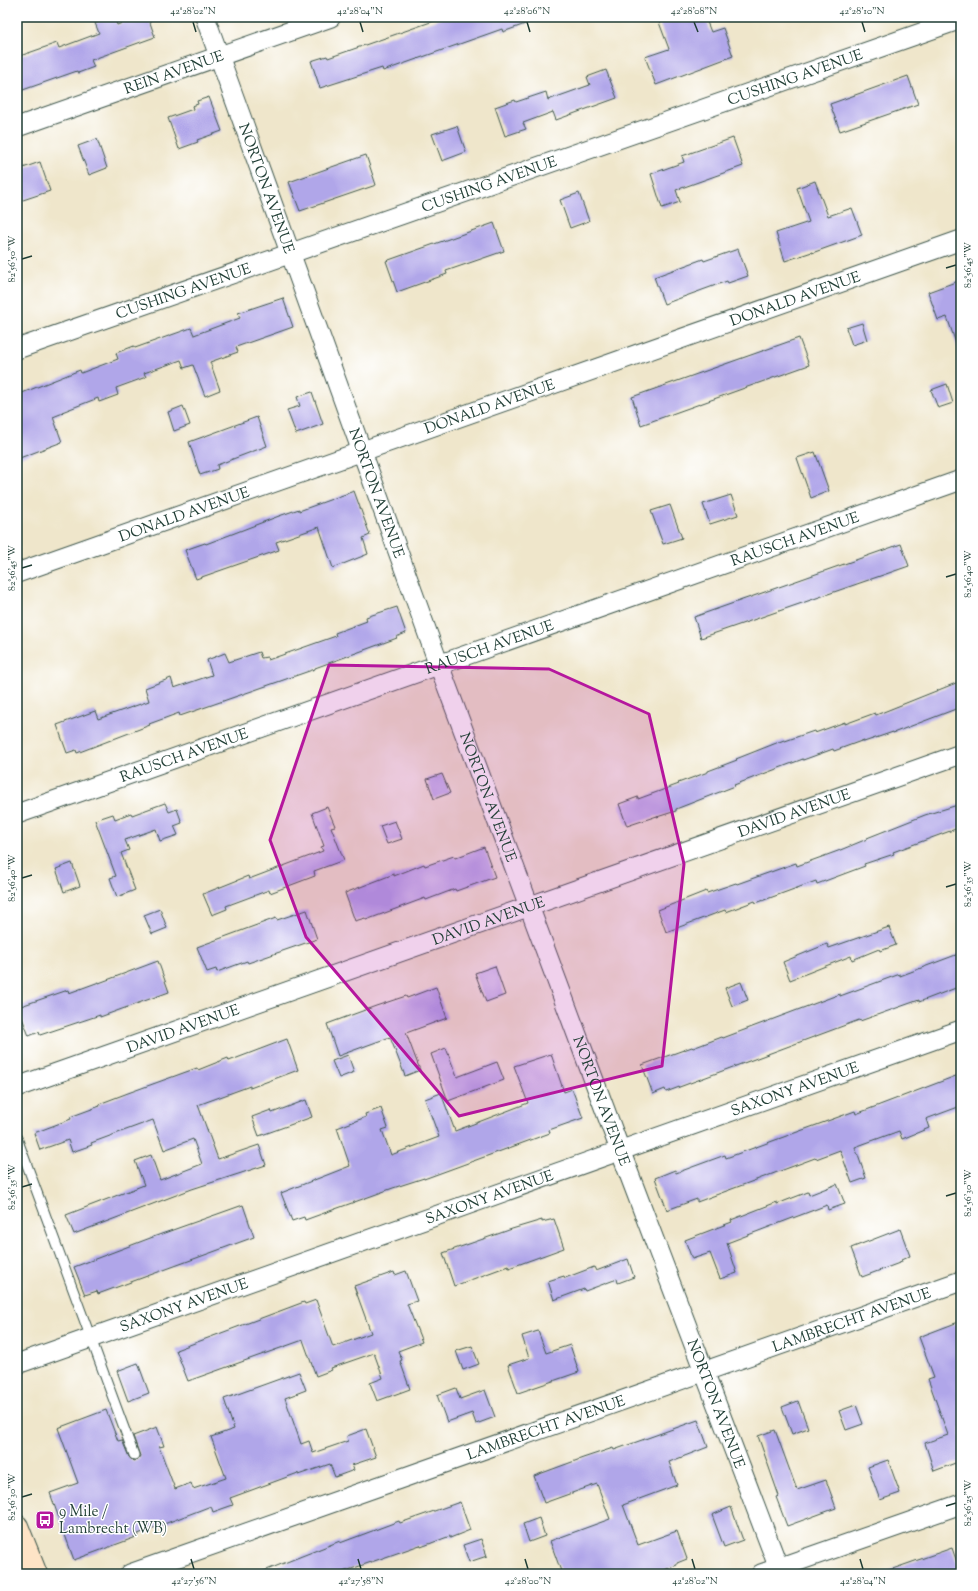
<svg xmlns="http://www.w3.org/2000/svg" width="978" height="1591" font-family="'Sorts Mill Goudy',serif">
<rect width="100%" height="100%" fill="#fff"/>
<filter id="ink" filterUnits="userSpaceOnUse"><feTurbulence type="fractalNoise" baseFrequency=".025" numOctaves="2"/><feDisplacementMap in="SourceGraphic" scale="8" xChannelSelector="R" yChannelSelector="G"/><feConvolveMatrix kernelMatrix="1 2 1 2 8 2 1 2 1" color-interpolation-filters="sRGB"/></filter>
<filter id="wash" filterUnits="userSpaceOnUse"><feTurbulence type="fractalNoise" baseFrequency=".012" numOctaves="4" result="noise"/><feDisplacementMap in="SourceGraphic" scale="16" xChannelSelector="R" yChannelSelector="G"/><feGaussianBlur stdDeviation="0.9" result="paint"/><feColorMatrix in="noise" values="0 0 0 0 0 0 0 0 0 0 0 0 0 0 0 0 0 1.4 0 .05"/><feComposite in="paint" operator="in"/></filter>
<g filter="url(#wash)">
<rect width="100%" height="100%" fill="#efe6cb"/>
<g id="blocks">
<path fill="#b0a6e9" d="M111,17H114L117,25L138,17H148L155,37L91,60L94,67L78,73L77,71L20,91L17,82V57L57,43L59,48L99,33L95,23Z
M445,17H539V19L503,32L502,29L383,71L382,68L320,88L311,61L327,56L328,58Z
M657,17H705L711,32L723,28L733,56L656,85L645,57L669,49Z
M606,70L617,98L556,120L553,112L523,123L526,129L505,136L495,107L515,100L516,102L546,92L548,100L590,85L587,77Z
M908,76L918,104L840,131L830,104Z
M209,97L222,131L197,140L198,142L179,149L168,118L193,109L192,106L198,104L197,101Z
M457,126L466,152L442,161L432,134Z
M733,138L743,166L676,190L680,202L662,208L651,174L684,162L682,156Z
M97,139L107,168L89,175L78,146Z
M366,155L376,185L300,211L289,182Z
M40,162L50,191L17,202V170Z
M815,181L828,216L852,208L862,235L812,253V252L785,261L776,233L809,222L797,188Z
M579,193L589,221L570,228L560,200Z
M494,223L504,251L446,271L447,274L397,292L386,261Z
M738,249L748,276L728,283L727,281L664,304L654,277L703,259L704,261Z
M961,280V352H959L947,317L938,320L928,292Z
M283,298L293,327L236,347L238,352L210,362L220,390L205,396L193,365L184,368L181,360L144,373L146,377L116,388L118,395L99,402L98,398L62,412L63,413L53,417L62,442L17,459V395L80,370L81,373L118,359L116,353L134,346L135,348L191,328L194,335L240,318L238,313Z
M862,323L867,340L852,345L846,328Z
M799,338L809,365L641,425L632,397Z
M947,384L953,403L938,408L931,390Z
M312,392L323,424L296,434L287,410L300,406L297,397Z
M183,406L190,425L174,431L168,412Z
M257,417L267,446L217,465L218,469L200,475L189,442Z
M815,452L829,491L811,498L797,458Z
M354,491L370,535L363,538L368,554L333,568L319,527L276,542L279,550L196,579L185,550L205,543L206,544L279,516L299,509V511Z
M731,495L738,515L710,524L703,504Z
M670,505L682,538L663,544L651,511Z
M901,544L909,566L701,638L694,617Z
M397,607L406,633L396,637L397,638L315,668V669L180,716L179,713L149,724L150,725L77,753L76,750L67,753L57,725L95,711L98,719L149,701L145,688L171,678L174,688L212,675L207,660L225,653L229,662L259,652L261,658L267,657L268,660L336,636L335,633L367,621L366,617Z
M961,681V707L893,733V732L864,742V740L834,751L833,749L803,760V759L734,785L735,786L676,809V811L657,817V816L627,826L619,804L638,797V799L679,784L678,783L708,772V771L737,760L736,759L784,740L785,741L814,731L815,733L845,722V724L875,713L876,715Z
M442,774L450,793L434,799L427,779Z
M165,803L169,812L177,809L182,823L174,826L178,835L160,841L156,829L125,840L129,850L121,853L135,890L117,897L110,878L116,876L95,820L113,814L115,819L131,813L132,815Z
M961,804V827L893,852L894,854L864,864L865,866L817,884L816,881L756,903L755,901L726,912L725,910L666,932L658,910L706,891L707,893L736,883L737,884L796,863L797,866L838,851L867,839V838L925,815Z
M327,807L335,826L331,827L344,860L314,871L315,876L270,893L269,890L226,906L227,909L212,915L203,894L248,876L249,879L323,851L321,847L324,846L312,813Z
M395,821L402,839L387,844L380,826Z
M484,847L495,877L456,891L455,889L426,900L425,898L366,920L365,918L355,921L345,893L394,874V876L424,864L425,866L454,856L455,858Z
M72,863L80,886L64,892L56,869Z
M160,909L167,928L152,934L144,915Z
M307,910L317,939L248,963L247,961L217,972L216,969L207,972L197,947L276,918L277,920Z
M889,927L896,945L880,951L879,949L852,960L851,956L790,980L783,962L827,944L829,948Z
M961,953V986L919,1002V1000L860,1021L859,1020L666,1092L665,1089L653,1094L642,1065L692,1047L693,1048L722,1037L723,1038L840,994V996L900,974V976Z
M158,961L169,992L100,1017V1015L40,1035L39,1032L29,1036L18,1007L68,990L69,993L99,982V983Z
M495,966L505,995L486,1002L475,973Z
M741,982L748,1000L732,1006L725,988Z
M436,987L447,1018L406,1033L420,1070L405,1076L390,1037L338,1056L327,1024L376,1006L406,996L407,998Z
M287,1039L298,1070L250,1088V1086L198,1105L218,1159L259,1145L266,1165L192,1189L74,1234L66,1215L144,1185L135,1161L151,1155L160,1180L202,1164L193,1139L164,1150L153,1120L91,1143L92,1145L72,1152L68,1140L40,1150L34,1133L71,1119L70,1117L100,1106L99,1104L128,1093L197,1068L198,1070L228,1058L229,1061Z
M446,1048L457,1077L497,1062L504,1080L448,1101L431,1054Z
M551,1054L564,1092L572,1089L583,1118L549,1130L550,1133L424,1179V1178L393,1188L305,1220L304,1217L292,1221L281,1193L350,1166L337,1128L366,1117L365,1114L381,1108L388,1128L382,1130L391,1155L439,1137L425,1099L441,1093L455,1131L528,1103L514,1066Z
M348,1055L354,1072L339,1078L332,1061Z
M961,1074V1106L926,1119L929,1128L902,1139L899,1131L855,1147L866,1178L852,1183L840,1150L816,1159L815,1158L697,1202V1199L667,1210L655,1178L675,1170L676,1173L725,1155L726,1158L855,1111L856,1114Z
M306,1100L312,1117L259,1136L252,1117L271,1110L272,1113Z
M837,1184L845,1204L828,1210L827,1205L727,1243L737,1273L720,1279L710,1253L692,1259L685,1240L732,1222L731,1220L777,1202V1204L808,1192L809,1195Z
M243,1205L254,1237L98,1294L97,1291L85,1295L74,1267L153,1237Z
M554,1219L564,1248L509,1268L508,1266L454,1286L443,1253L512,1229L542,1220V1222Z
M900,1229L910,1256L901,1260L902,1262L862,1277L851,1248Z
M628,1259L634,1277L618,1283L617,1279L585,1291L584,1289L554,1300L548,1281L564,1276L565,1278L594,1267L596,1271Z
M406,1271L417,1301L407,1304L422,1342L398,1351L402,1360L400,1361L410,1389L377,1401L370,1383L383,1378L374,1353L331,1368L332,1370L316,1376L303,1340L188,1381L176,1350L304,1302L305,1304L316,1300L333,1347L371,1333L354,1286L394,1272L395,1275Z
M961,1321V1466L958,1462L934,1471L925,1443L948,1435L928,1379L934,1377L919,1337Z
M538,1331L546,1353L570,1345L579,1372L518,1393L508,1365L529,1358L522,1336Z
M472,1346L479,1364L463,1370L456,1351Z
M138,1363L149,1393L128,1401L117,1371Z
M299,1372L306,1390L285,1398L301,1444L309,1441L313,1453L348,1441L347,1436L366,1429L376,1457L352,1465L354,1470L335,1477L330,1464L298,1475V1473L230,1498L233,1505L213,1512L211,1506L138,1534L139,1536L74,1560L50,1493L78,1483L58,1428L106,1410L118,1441L122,1440L129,1457L133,1461L138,1459L140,1456L133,1436L157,1427L164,1446L159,1447L175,1489L191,1483L193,1489L226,1478L211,1437L234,1429L224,1399Z
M456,1388L460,1399L485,1390L495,1417L476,1424L472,1413L447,1422L437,1395Z
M798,1401L808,1428L792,1434L782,1407Z
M856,1405L863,1424L846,1430L839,1411Z
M698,1420L708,1447L669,1462L677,1485L623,1505L638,1545L677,1531L687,1559L677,1563V1565L654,1574H562L550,1541L610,1519L597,1484L544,1503L534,1476L583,1458L613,1448L614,1450Z
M775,1430L797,1490L826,1480L836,1508L787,1526L776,1497L779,1496L758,1436Z
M888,1460L900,1493L880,1500L868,1467Z
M460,1502L470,1530L450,1538V1536L421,1547L420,1545L337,1574H259V1573L340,1541V1543L399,1521L400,1523Z
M731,1507L743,1540L724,1547L712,1515Z
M539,1518L545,1536L529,1542L523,1524Z
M481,1539L487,1556L469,1562L463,1545Z
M952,1548L961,1574H884V1572Z"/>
</g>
</g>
<g filter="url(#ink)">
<use href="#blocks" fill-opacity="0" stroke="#3e564b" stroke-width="1"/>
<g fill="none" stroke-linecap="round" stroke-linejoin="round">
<defs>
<path id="lane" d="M17,1138L134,1455"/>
<g id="street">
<path id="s1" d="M205,17L439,665L620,1150L781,1574"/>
<path id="s2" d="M17,127L331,17"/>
<path id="s3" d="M17,349L961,19"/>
<path id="s4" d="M17,573L961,240"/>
<path id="s5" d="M17,814L961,480"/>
<path id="s6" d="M17,1087L961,754"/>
<path id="s7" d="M17,1364L961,1030"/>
<path id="s8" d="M130,1574L961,1281"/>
<path d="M761,1574L961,1504"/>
</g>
<path id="secondary" d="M17,1526L36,1574"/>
</defs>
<use href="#lane" stroke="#3e564b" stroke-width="11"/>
<use href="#street" stroke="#3e564b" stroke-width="21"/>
<use href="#secondary" stroke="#3e564b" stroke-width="24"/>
<use href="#lane" stroke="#fff" stroke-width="9"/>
<use href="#street" stroke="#fff" stroke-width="19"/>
<use href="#secondary" stroke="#fee4c6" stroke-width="22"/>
</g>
</g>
<path fill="#b5179e" fill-opacity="0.2" stroke="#b5179e" stroke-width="3" stroke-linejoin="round" d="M329,665L549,669L649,714L684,864L662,1066L459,1116L306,937L270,840Z"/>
<path fill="none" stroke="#1f3d34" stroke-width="1.5" d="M193,22L196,32M360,22L363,32M527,22L530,32M694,22L698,32M862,22L865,32M22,259L32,256M946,268L956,265M22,568L32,565M946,577L956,574M22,878L32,875M946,887L956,884M22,1187L32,1184M946,1196L956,1193M22,1497L32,1494M946,1506L956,1503M191,1559L194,1569M358,1559L361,1569M525,1559L528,1569M692,1559L695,1569M860,1559L863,1569"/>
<defs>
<symbol id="bus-square" viewBox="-11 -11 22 22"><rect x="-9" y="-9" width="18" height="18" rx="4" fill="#b5179e" stroke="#fff"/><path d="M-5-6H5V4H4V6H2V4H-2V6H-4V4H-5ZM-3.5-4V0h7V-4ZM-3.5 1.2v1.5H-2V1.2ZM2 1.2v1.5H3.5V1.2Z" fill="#fff"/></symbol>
</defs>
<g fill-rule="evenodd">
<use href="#bus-square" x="34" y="1509" width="22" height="22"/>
</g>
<g text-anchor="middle" stroke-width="3" stroke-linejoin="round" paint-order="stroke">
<g font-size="15" fill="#1f3d34" stroke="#fff">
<text dy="5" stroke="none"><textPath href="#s2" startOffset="166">REIN AVENUE</textPath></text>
<text dy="5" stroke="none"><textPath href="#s3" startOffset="824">CUSHING AVENUE</textPath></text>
<text dy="5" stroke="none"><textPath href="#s3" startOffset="500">CUSHING AVENUE</textPath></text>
<text dy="5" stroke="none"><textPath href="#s1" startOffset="182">NORTON AVENUE</textPath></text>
<text dy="5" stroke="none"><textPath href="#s3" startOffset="176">CUSHING AVENUE</textPath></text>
<text dy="5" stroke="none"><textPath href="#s4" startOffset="825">DONALD AVENUE</textPath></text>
<text dy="5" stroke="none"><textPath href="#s4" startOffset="501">DONALD AVENUE</textPath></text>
<text dy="5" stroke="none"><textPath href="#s1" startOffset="506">NORTON AVENUE</textPath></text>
<text dy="5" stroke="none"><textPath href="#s4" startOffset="177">DONALD AVENUE</textPath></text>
<text dy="5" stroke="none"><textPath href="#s5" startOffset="825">RAUSCH AVENUE</textPath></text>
<text dy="5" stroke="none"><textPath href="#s5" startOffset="501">RAUSCH AVENUE</textPath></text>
<text dy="5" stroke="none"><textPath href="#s5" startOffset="177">RAUSCH AVENUE</textPath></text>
<text dy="5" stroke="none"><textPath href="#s1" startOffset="830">NORTON AVENUE</textPath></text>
<text dy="5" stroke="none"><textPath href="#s6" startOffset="824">DAVID AVENUE</textPath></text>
<text dy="5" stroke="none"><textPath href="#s6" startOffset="500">DAVID AVENUE</textPath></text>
<text dy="5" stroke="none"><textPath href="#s6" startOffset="176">DAVID AVENUE</textPath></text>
<text dy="5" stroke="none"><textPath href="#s7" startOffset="825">SAXONY AVENUE</textPath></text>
<text dy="5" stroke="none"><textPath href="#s1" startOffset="1154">NORTON AVENUE</textPath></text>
<text dy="5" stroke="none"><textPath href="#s7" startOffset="501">SAXONY AVENUE</textPath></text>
<text dy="5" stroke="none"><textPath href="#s7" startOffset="177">SAXONY AVENUE</textPath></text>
<text dy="5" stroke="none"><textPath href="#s8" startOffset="765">LAMBRECHT AVENUE</textPath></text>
<text dy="5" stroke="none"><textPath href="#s1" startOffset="1478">NORTON AVENUE</textPath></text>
<text dy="5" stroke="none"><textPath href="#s8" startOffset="441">LAMBRECHT AVENUE</textPath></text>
</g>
<g font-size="15" fill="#1f3d34" stroke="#fff" text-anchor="start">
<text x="59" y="1516">9 Mile /<tspan x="59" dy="17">Lambrecht (WB)</tspan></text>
</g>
</g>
<rect width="978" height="1591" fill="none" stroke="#fff" stroke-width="44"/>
<rect x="22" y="22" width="934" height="1547" fill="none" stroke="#1f3d34" stroke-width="1.5"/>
<g font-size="10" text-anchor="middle" fill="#1f3d34">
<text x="193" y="14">42°28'02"N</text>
<text x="360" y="14">42°28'04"N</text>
<text x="527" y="14">42°28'06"N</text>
<text x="694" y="14">42°28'08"N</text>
<text x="862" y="14">42°28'10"N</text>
<text transform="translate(11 259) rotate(-90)" y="4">82°56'50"W</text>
<text transform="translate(967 265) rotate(-90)" y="4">82°56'45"W</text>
<text transform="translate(11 568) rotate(-90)" y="4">82°56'45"W</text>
<text transform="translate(967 574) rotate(-90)" y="4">82°56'40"W</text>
<text transform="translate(11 878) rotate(-90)" y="4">82°56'40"W</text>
<text transform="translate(967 884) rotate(-90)" y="4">82°56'35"W</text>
<text transform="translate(11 1187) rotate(-90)" y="4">82°56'35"W</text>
<text transform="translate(967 1193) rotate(-90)" y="4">82°56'30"W</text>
<text transform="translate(11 1497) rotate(-90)" y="4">82°56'30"W</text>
<text transform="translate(967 1503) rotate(-90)" y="4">82°56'25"W</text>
<text x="194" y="1584">42°27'56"N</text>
<text x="361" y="1584">42°27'58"N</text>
<text x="528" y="1584">42°28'00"N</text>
<text x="695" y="1584">42°28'02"N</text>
<text x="863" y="1584">42°28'04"N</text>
</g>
</svg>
